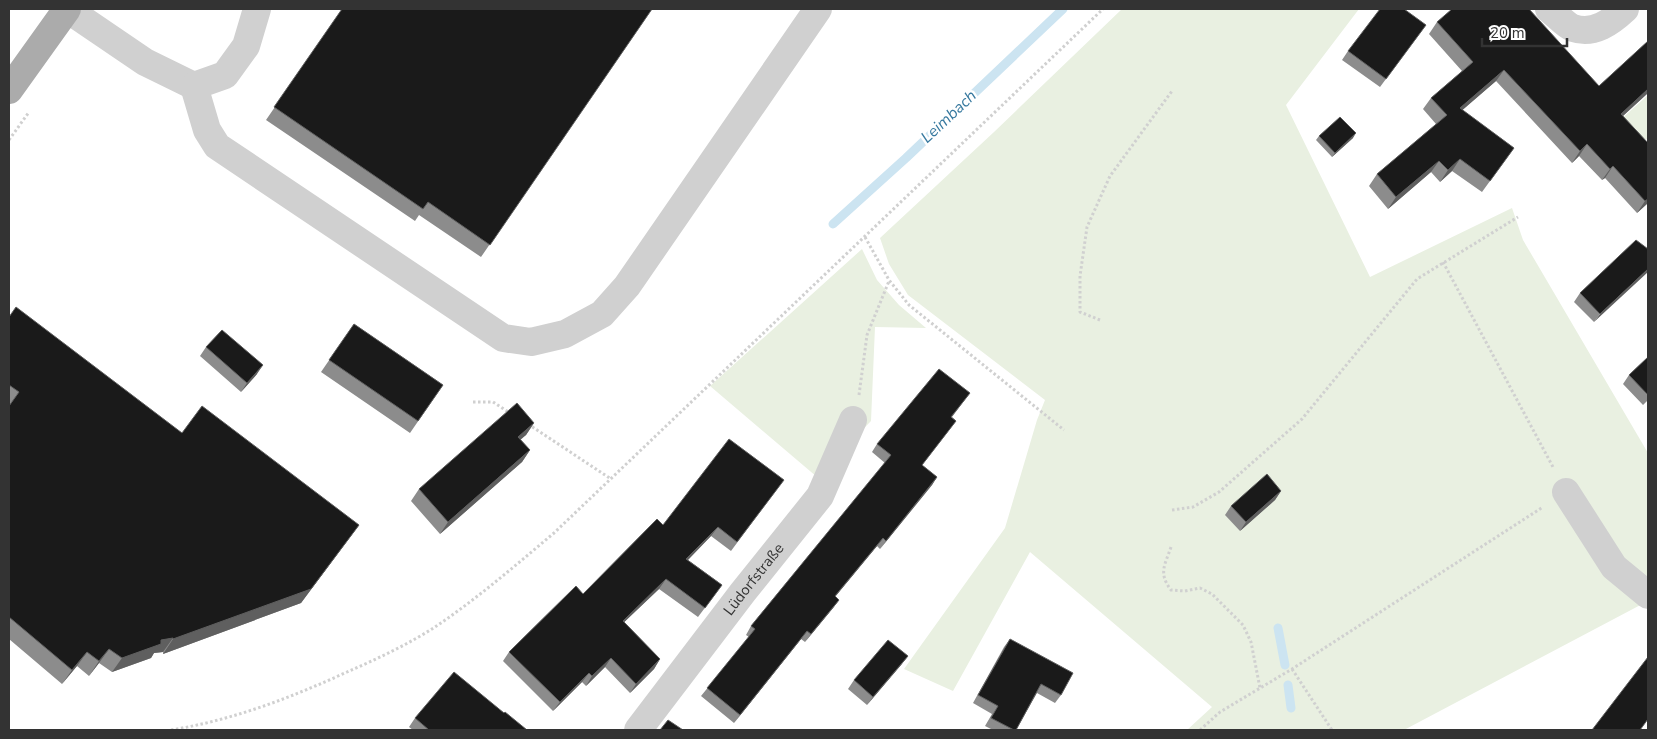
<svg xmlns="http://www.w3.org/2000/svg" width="1657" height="739" font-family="'Nunito Sans',sans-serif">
<rect width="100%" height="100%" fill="#fff"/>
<path fill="#e9f0e1" d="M1122,9H1359L1286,105L1370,277L1512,208L1523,240L1648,453V601L1404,730H1187L1212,707L1030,552L953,691L904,669L1005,528L1037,420L1045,400L908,295L889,264L880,238L994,132Z
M1648,95V139L1589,148Z
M862,249L877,280L899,305L926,328L875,327L871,421L817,477L710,386Z"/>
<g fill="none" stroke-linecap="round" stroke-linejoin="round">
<path stroke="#cce4f1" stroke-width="9" d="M833,224L906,158L1063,9
M1278,628L1285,665
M1288,685L1291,708"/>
<path stroke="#d0d0d0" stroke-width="3" stroke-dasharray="2.5 2.5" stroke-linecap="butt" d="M9,140L29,112
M865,237L889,280L909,305L1064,430
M1443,262L1553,467
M1100,320L1080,312V276L1087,227L1110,176L1172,91
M859,395L867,335L889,281
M473,402H493L510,413
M528,424L611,479
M1172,510L1193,507L1219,492L1302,419L1417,279L1518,217
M1171,547C1165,565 1158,573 1171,590L1185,591L1200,588L1212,594L1243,625L1251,642L1260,688
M1292,669L1332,730
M171,730C233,720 290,698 347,672C377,659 411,643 438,625C479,597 516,565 554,533L1103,9
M1200,730L1220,712L1292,669L1543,507"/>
<g stroke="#d0d0d0" stroke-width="28">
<path d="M67,9L145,62L194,86"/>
<path d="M257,9L246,46L225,75L194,86L207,130L217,146L503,338L531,342L565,334L602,314L627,286L818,9"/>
<path d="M1549,9C1556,14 1565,25 1573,28C1594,35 1611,22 1625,9"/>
<path d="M1566,492L1614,567L1648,595"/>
<path id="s1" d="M638,730L743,592L820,496L853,420"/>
</g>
<path stroke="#ababab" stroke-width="28" d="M9,90L67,9"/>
</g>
<path fill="#8c8c8c" d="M342,9H652L481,257L419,215L415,221L266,120Z
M1437,22L1599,86L1648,41V93L1623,116L1648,143V203L1637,213L1605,178L1602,180L1579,156L1572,163L1496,81L1462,110L1514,148L1482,192L1452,171L1440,182L1431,172L1388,209L1369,186L1377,174L1436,124L1423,109L1431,98L1462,71L1429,34Z
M1426,25L1380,87L1342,60L1348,51Z
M1319,136L1353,138L1332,157L1316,140Z
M1648,249L1594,322L1574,302L1580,293Z
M9,317L182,433L359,525L301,603L163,654V652L154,653L151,658L112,672L99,663L89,676L77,666L62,684L9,639Z
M354,324L443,385L410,433L321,372Z
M206,347L257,374L241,392L200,356Z
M1648,357V400L1643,405L1623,384L1629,375Z
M970,393L952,417L956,421L922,465L937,477L932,485L880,549L877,546L835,597L839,600L833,608L805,642L801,639L734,723L701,696L749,637L746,635L751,626L885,463L872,452L877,444Z
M534,423L526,435L520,439L530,450L522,462L440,534L411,501L419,489Z
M777,489L731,551L711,536L688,560L722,585L698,617L659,589L624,622L660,659L654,669L630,693L605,667L586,686L582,682L553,711L503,661L509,652L583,594L663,525Z
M1281,491L1275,500L1240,531L1225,515L1231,506Z
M1010,639L1061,695L1055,703L1037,693L1016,730H993L985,726L992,714L973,703L1004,647Z
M908,656L901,665L867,705L848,689L854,680Z
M504,713L527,730H413L409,727L415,718Z"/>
<path fill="#5f5f5f" d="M1504,70L1496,81L1451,120L1460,108Z
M1648,89V93L1613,125L1621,114Z
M1356,133L1353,138L1332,157L1335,153Z
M1587,144L1579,156L1572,163L1580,151Z
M1460,159L1452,171L1440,182L1448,170Z
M1439,161L1431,172L1388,209L1396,197Z
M1613,166L1605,178L1602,180L1610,169Z
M1648,199V203L1637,213L1645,201Z
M1648,269V272L1594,322L1600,314Z
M263,365L257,374L241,392L247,383Z
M534,423L526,435L510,449L518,437Z
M530,450L522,462L440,534L448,522Z
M937,477L932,485L880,549L886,541Z
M1281,491L1275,500L1240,531L1246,522Z
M359,525L301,603L163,654L173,639Z
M718,527L711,536L680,568L686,559Z
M883,538L877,546L829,604L835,596Z
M666,579L659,589L616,630L623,621Z
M839,600L833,608L805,642L811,634Z
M807,631L801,639L734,723L740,715Z
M173,638L163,652L154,653L151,658L112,672L122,658L161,640Z
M109,649L99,663L89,676L99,661Z
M87,652L77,666L62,684L72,670Z
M908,656L901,665L867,705L873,697Z
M611,658L605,667L586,686L592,676Z
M660,659L654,669L630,693L636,684Z
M589,673L582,682L553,711L560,702Z"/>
<path fill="#1a1a1a" stroke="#5f5f5f" d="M342,9H652L490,245L428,202L423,209L274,107Z
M1380,9H1404L1426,25L1386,79L1348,51Z
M1452,9H1529L1599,86L1648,41V89L1621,114L1648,143V199L1645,201L1613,166L1610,169L1587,144L1580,151L1504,70L1460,108L1514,148L1490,181L1460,159L1448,170L1439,161L1396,197L1377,174L1447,115L1431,98L1473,62L1437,22Z
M1340,117L1356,133L1335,153L1319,136Z
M1636,240L1648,249V269L1600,314L1580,293Z
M16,307L182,433L202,406L359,525L311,589L173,639V638L161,640V644L122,658L109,649L99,661L87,652L72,670L9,617V406L19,392L9,385V317Z
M354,324L443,385L418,421L329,360Z
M222,330L263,365L247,383L206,347Z
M1648,357V395L1629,375Z
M939,369L970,393L951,417L956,421L922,465L937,477L886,541L883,538L835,596L839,600L811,634L807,631L740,715L707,688L755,629L751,626L891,455L877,444Z
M517,403L534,423L518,437L530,450L448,522L419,489Z
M729,439L784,480L737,542L718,527L686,559L722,585L705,608L666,579L623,621L660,659L636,684L611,658L592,676L589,673L560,702L509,652L576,586L583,594L657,519L663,525Z
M1267,474L1281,491L1246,522L1231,506Z
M1010,639L1073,673L1061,695L1041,684L1016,730H1014L991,718L998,706L978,695Z
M888,640L908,656L873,697L854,680Z
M1648,657V719L1640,730H1592Z
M454,672L504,713L505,712L527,730H429L415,718Z
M668,720L683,730H660Z"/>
<g text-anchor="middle" stroke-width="5" stroke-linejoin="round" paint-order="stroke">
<g font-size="15" fill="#333" stroke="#fff">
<text dy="5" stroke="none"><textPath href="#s1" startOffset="190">Lüdorfstraße</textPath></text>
</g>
<g font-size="16" font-style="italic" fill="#37799f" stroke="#fff">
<text transform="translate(948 116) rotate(-43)" y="6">Leimbach</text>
</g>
</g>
<rect width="1657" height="739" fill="none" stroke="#333333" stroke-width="20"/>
<path d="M1482 38v8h85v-8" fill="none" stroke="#333333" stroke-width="2.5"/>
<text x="1490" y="38" font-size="15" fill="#333333" stroke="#ffffff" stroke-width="4" paint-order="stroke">20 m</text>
</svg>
